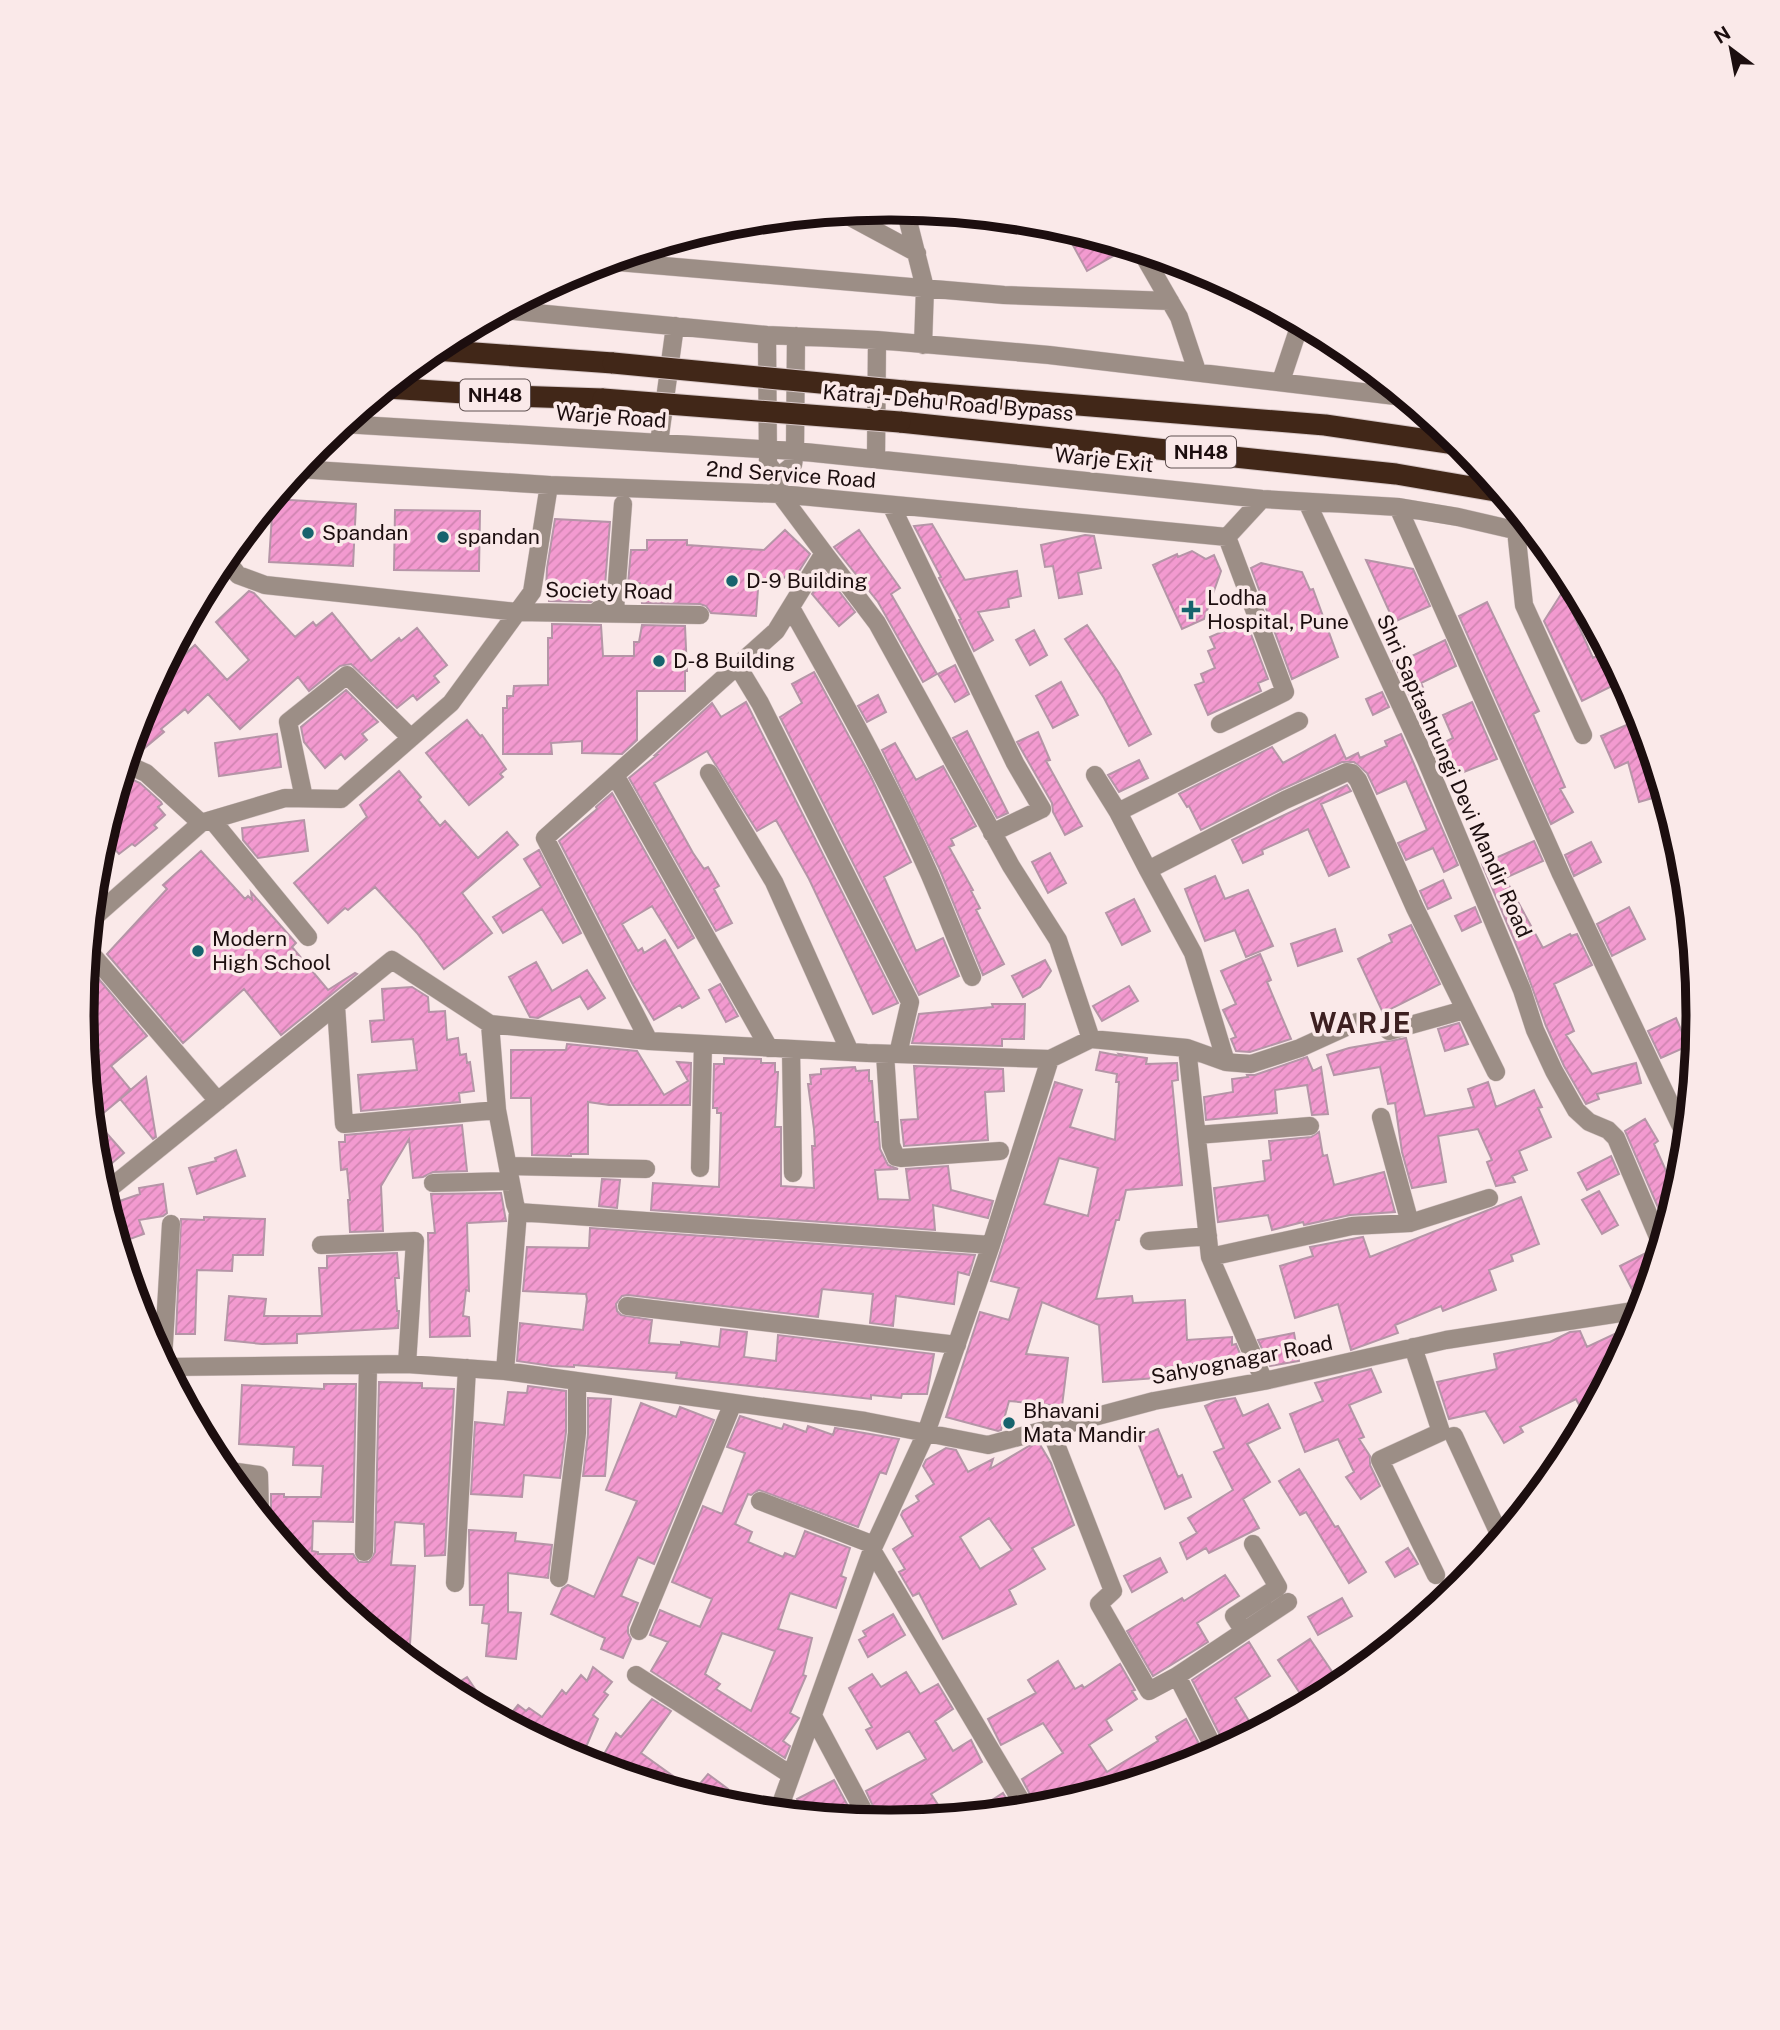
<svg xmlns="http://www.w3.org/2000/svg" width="1780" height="2030" font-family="'Public Sans',sans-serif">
<defs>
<pattern id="building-hatch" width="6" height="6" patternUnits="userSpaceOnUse" patternTransform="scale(1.75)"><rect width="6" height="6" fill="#f39ad0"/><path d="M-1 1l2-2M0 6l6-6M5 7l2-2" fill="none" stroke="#d084b1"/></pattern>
</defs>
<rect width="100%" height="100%" fill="#fae9e9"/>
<path fill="url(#building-hatch)" stroke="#b595a7" stroke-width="2" fill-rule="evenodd" d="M1063,227L1064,228L1129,247L1087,271Z
M273,499L356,504L353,566L269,562Z
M395,510L480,511L479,571L394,570Z
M555,519L610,522L604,598L594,599L591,602L549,601L550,589H546L547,568Z
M932,524L965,580L1017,571L1021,596L1008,599L1009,607L978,612L993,640L974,651L959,620L961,619L939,578L941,577L914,526Z
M785,530L810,554L796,576L791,571L772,589L759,576L756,616L711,613L706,606L700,604L642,603L640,583L628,584L631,550H647V540H687V545L764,550Z
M859,530L900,588L891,594L937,674L923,682L878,602L834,547Z
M1085,535L1094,536L1101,568L1078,573L1082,594L1059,598L1053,566L1045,567L1041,545Z
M1192,551L1206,559L1214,555L1221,571L1204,619L1182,629L1153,565L1177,554L1178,557Z
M1366,560L1413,569L1430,606L1394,622Z
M1261,563L1302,572L1310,590L1313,589L1338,657L1292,679L1251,568Z
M825,573L855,612L839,626L812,594Z
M249,591L254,593L295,637L313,622L316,626L332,613L371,661L399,638L401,641L417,628L447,665L434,676L439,682L417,700L413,695L397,708L351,664L340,666L309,691L298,677L240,729L208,694L188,713L185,709L161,729L164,732L135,756L129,753L144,706L159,677L195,645L227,680L249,660L216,622Z
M1563,591L1593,658L1605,652L1620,682L1582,701L1544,621Z
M1487,602L1539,711L1533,714L1565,787L1560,789L1573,812L1551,824L1459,616Z
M1246,621L1268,679L1258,683L1261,691L1208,715L1195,685L1204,682L1201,674L1215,668L1208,651L1215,648L1210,637Z
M552,624L601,625L603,656H634V642H639L642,625L685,626L687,671H685V691H637V740L622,754L582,753V741L551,743L552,754H503V708H507V696H513L514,686L548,685V638H552Z
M1087,625L1119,673L1151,734L1129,746L1104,698L1065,639Z
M1034,630L1047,655L1030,665L1016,640Z
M1445,640L1456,666L1421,683L1424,690L1410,697L1393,661L1407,654L1408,658Z
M955,665L969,694L955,702L938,674Z
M814,672L871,777L911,862L884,877L916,951L943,938L959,976L919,995L780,717L802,703L792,684Z
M1061,682L1078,715L1053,728L1036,696Z
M346,690L378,722L362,734L367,740L345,759L341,754L325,768L304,742L301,727Z
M1382,692L1389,707L1373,715L1366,699Z
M878,695L886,712L867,722L858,706Z
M746,702L898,1003L873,1014L809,879L776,820L757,831L707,751L654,783L693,853L704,869L708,867L719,886L714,889L732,923L716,931L629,778L657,755H655L712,703L721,717Z
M1472,702L1497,759L1446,779L1433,748L1453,738L1443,715Z
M1640,719L1663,795L1639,802L1628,762L1615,768L1601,736Z
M467,720L480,736L482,735L506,769L500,774L503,777L496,783L469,805L426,753Z
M967,731L1008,813L997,818L953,738Z
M1038,732L1050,760L1046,761L1082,826L1065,835L1053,812L1052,803L1017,742Z
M277,734L281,767L219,776L215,743Z
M1401,734L1458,865L1444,872L1433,848L1406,860L1398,843L1427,830L1406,781L1377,794L1367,773L1354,762H1342L1280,790L1201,830L1189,806L1187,807L1179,794L1272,747L1283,763L1335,735L1346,759L1358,753L1360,758L1387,746L1385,741Z
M895,743L916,780L943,766L976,826L951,839L954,845L949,847L973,890L971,891L980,908L976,910L1004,964L983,975L939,868L882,750Z
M1139,760L1148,778L1119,792L1108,775Z
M399,771L421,797L418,800L440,826L445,821L478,858L507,832L518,845L462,893L492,933L444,969L417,933L375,887L348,910L345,908L328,923L294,883L367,817L360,805Z
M131,779L140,783L161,802L162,804L158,807L165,815L154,825L157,828L135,846L132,844L119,854L112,846L98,858L119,789Z
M1347,785L1351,791L1321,804L1349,867L1329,876L1308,829L1262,850L1263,854L1243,863L1232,840Z
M612,793L694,938L678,948L652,906L622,924L638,951L642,948L644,953L665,940L699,998L682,1008L680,1005L654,1020L633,985L559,841L597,809L596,807Z
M304,820L308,851L258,858L243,840L242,828Z
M1534,841L1543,861L1505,878L1543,948L1570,934L1571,936L1577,934L1592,965L1554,984L1574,1031L1566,1035L1592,1074L1636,1063L1641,1083L1597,1094L1599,1099L1586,1104L1564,1066L1546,1026L1520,954L1482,864Z
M1591,842L1601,862L1574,876L1565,855Z
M539,850L581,933L563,943L542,909L503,933L493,917L541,887L524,859Z
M201,851L245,899L248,896L252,900L251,892L296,943L292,947L328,990L355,973L357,974L281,1035L244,989L183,1043L107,954L167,889L163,885Z
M1050,853L1066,883L1048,893L1032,862Z
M1215,876L1225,899L1248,890L1273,946L1246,957L1235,930L1205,941L1185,889Z
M1443,880L1451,898L1428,909L1420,891Z
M1134,899L1150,931L1122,945L1106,913Z
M1475,907L1481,922L1462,931L1455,916Z
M1629,907L1645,939L1612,956L1597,924Z
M1411,925L1440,984L1383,1013L1358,959L1392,942L1389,935Z
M1335,929L1342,951L1298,966L1291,944Z
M1260,954L1271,980L1267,982L1291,1039L1250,1052L1236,1051L1231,1039L1236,1037L1223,1010L1236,1004L1221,971Z
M1045,960L1051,971L1040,987L1023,997L1012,976Z
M536,962L552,991L587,970L605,998L588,1009L580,996L538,1018L530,1017L509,977Z
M92,971L147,1036L111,1066L131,1090L95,1120L124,1153L98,1175L87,1062L100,1051L84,1032L82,1015L86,977Z
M720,984L738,1016L726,1022L709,990Z
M1129,986L1138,1001L1102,1021L1093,1006Z
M412,987L428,997L429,1012L445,1011L447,1040L458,1038L460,1055L466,1054L467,1063L470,1062L474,1091L459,1093L460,1102L361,1111L358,1075L417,1070L413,1039L372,1042L370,1021L384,1020L382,989Z
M992,1004H1025L1024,1039H1002V1046L912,1043L919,1014L993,1007Z
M1676,1018L1688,1046L1661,1058L1648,1031Z
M1459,1023L1468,1044L1445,1051L1438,1029Z
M1406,1038L1425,1116L1474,1107L1468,1089L1488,1082L1496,1107L1534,1090L1542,1107L1538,1108L1551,1137L1519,1151L1527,1170L1512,1176L1515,1182L1496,1186L1487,1162L1492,1160L1478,1129L1438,1136L1446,1182L1412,1188L1402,1152L1395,1103L1388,1104L1380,1067L1334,1075L1327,1055L1349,1048Z
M567,1044L637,1051L664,1095L688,1081L677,1062L691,1063L690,1105H609L588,1102V1154H571V1156L532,1155L531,1098H511V1050H566Z
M1100,1052L1121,1056L1119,1054L1147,1058L1146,1064L1177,1063L1178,1080L1172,1081L1182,1185L1126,1190L1119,1220H1116L1096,1299L1132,1296L1133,1303L1185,1300L1187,1340L1232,1337V1345L1236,1344L1246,1368L1193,1372L1192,1364L1156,1369V1378L1103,1382L1099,1325L1042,1302L1026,1354L1068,1358L1062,1406L1009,1401L1001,1430L998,1431L946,1417L980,1312L1009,1320L1019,1288L991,1281L1055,1082L1082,1090L1070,1127L1115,1140L1119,1082H1116L1117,1074L1096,1070ZM1059,1158L1098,1168L1088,1216L1044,1204Z
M1307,1057L1313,1071L1321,1067L1328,1114L1312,1115L1307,1085L1275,1090L1277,1113L1206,1120L1204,1097L1233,1092L1232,1079L1248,1077L1247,1075H1255Z
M724,1058L761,1059V1063H775V1072H778L775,1127H781V1186L814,1188L812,1146H815L814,1129L808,1084H811L810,1075L821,1074V1069L855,1067L856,1071L869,1070V1081H872L875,1122H878L880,1149L888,1165L898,1169L875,1170L878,1199L910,1200L906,1169L948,1166L951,1190L993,1201L988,1218L933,1205L935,1230L651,1210L653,1183L719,1187L721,1113H717V1108H713L714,1064H724Z
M914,1066L1003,1069L1004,1091L985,1092L988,1140L904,1146L901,1120L918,1119Z
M146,1077L156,1137L153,1139L120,1099Z
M1645,1119L1658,1141L1654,1144L1676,1193L1666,1226L1625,1131Z
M462,1125L467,1171L433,1172L423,1177L413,1178L409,1139L381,1186L383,1231L350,1232L348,1200H350L347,1169L341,1170L339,1142H345V1135Z
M1319,1132L1323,1156L1327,1155L1334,1185L1384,1172L1395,1212L1350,1215L1304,1225L1303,1222L1272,1230L1268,1215L1218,1222L1214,1188L1265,1181L1263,1161L1271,1160L1269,1141L1311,1137Z
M236,1150L245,1176L197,1194L189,1168L216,1161L215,1158Z
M1611,1156L1619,1174L1587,1190L1578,1173Z
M602,1179L620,1180L617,1208L599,1206Z
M163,1184L167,1213L163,1216L139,1220L144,1234L119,1243L108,1205L140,1194L139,1188Z
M1599,1191L1618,1225L1602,1234L1582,1200Z
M501,1193L506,1221L467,1223L469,1291L466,1290L463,1316L469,1317L470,1336L430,1337L428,1233H435L431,1194Z
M1521,1197L1539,1244L1511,1255L1513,1261L1489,1270L1496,1290L1443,1311L1441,1306L1395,1325L1398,1333L1351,1350L1338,1304L1295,1318L1280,1266L1313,1256L1310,1247L1363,1237L1370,1257Z
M204,1217L265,1219L263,1255H233L232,1271L197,1270L195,1334H176L181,1219L204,1220Z
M590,1228L975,1255L969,1275L958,1272L954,1304L896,1296L893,1326L870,1323L873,1294L822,1289L818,1317L628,1295L622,1296L616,1304L617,1311L621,1315L652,1320L649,1343L681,1345V1342L719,1347L721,1329L747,1332L744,1357L776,1361L778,1335L934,1354L927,1394H902L901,1398L871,1395V1399L676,1378L677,1373L574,1365V1367L552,1366L517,1361L520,1323L583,1330L587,1299L586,1294L523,1291L527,1247L589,1248Z
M1652,1250L1657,1254L1644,1299H1637L1620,1266Z
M397,1253L399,1278H395L397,1311H399L398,1328L297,1334V1343L262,1344L225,1340L229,1296L266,1299L264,1316H322L319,1268H327V1256Z
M1636,1324L1586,1418L1576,1399L1520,1427L1523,1432L1504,1443L1485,1411L1449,1419L1437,1382L1497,1369L1494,1354L1550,1342L1570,1332L1580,1331L1587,1347Z
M1294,1333L1299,1361L1270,1366L1258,1340Z
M1371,1369L1381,1392L1349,1405L1364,1437L1359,1439L1370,1456V1465L1380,1486L1361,1499L1346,1477L1354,1472L1338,1439L1305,1452L1290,1414L1323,1401L1315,1383Z
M379,1382L422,1383V1388L454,1389L445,1555L425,1556L424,1524L395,1522L391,1565L415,1566L409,1660L319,1586L267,1523L271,1514V1494H284V1497H321L323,1466L293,1465L294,1447L239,1444L242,1385L324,1389V1384H356L353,1522L313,1521L312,1551L318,1552V1554H353L359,1562H369L375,1552Z
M528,1386L566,1391V1432L560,1478L524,1475L522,1497L471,1494L475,1422L504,1425L508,1392L527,1393Z
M588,1398L611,1399L605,1476H583L588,1434Z
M1235,1398L1243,1416L1268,1404L1280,1428L1247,1444L1270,1482L1243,1499L1259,1528L1209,1553L1206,1548L1187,1559L1180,1543L1197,1533L1188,1518L1233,1490L1214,1452L1224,1448L1205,1406L1216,1401Z
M641,1403L676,1417L680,1407L714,1420L654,1564L638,1557L621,1596L638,1603L628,1627V1633L631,1639L623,1658L601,1649L605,1638L551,1614L562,1589L568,1585L594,1597L637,1501L606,1490Z
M740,1416L782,1429L784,1424L806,1432L808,1426L833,1435L835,1428L899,1439L886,1474L880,1472L858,1527L759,1490L751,1495L748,1494L735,1524L752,1532L748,1542L783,1557L785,1553L795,1557L805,1531L850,1548L841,1576L846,1578L836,1608L790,1593L778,1629L812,1638L803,1675L806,1676L790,1713L799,1718L783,1741L790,1746L785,1758L651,1671L668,1642L650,1635L660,1610L700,1627L712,1599L672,1582L703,1506L722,1514L745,1453L727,1447ZM722,1633L775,1651L751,1711L716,1689L720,1684L705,1674Z
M1158,1429L1178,1477L1182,1475L1191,1497L1165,1509L1136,1438Z
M1039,1443L1051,1463L1074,1525L1032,1548L1045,1569L1009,1590L1016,1604L943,1639L919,1593L913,1596L899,1572L905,1569L893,1549L913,1536L901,1515L903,1511L919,1501L916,1496L934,1484L923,1466L926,1460L946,1448L956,1450L968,1472L993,1459L990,1469L1029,1446ZM989,1518L1012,1550L980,1569L960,1537Z
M1299,1469L1335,1527L1338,1526L1366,1572L1349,1583L1306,1512L1300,1515L1279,1481Z
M469,1530L516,1533L515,1541L552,1545L548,1578L508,1573V1612L521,1613L516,1659L486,1656L489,1624L482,1623L484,1605H470Z
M1408,1548L1418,1564L1395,1577L1386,1562Z
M1160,1558L1167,1572L1132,1592L1124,1576Z
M1225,1575L1239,1596L1197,1623L1208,1642L1153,1676L1127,1631L1182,1598L1184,1601Z
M1342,1598L1352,1616L1318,1635L1308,1617Z
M893,1614L905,1635L868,1657L859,1640L866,1636L863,1631Z
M1310,1639L1341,1685L1307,1704L1278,1660Z
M1249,1642L1270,1676L1235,1698L1255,1731L1226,1747L1192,1680Z
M1058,1661L1075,1689L1082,1685L1084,1688L1120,1664L1135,1690L1132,1691L1137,1699L1106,1720L1112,1730L1089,1745L1107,1772L1158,1741L1156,1737L1186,1719L1206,1757L1178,1768L1173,1761H1169L1142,1779L1047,1807L1037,1808L1022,1779L1063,1753L1043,1723L1001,1745L988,1719L1036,1693L1028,1680Z
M593,1667L612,1682L604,1692L608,1695L593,1715L598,1719L580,1761L505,1721L518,1705L526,1711L529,1708L542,1717L562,1690L566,1694L581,1675L587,1681Z
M906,1672L920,1694L938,1684L953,1709L935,1721L953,1751L971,1740L982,1762L931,1794L946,1817L880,1822L866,1791L926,1759L909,1731L877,1749L866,1730L872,1727L849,1688L872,1674L881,1687Z
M467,1677L492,1714L447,1690Z
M652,1699L671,1711L641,1753L694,1791L708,1774L728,1789L717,1803L631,1776L603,1756L616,1733L621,1737Z
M834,1780L855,1819L805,1814L797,1799Z
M1003,1793L1014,1811L969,1815Z"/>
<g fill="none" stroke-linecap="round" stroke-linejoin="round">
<defs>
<path id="minor" d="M905,209L925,288L923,345
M841,212L917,253
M1141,251L1179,317L1197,371
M606,261L1004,295L1170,301
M504,310L767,335L877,340L1049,355L1404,397
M1281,381L1299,327L1297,321
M343,424L795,451L1262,499L1398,507L1458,517L1536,535
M659,443L675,326
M876,459L877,340
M298,469L549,485L780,494L1227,537L1262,499
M778,477L793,465L795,451L796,336
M1307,502L1426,760L1522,990L1535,1030L1554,1071L1576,1110L1589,1122L1608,1130L1616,1138L1661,1244
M891,505L1015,763L1042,809L992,833
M1398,507L1561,874L1686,1137
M1516,530L1524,605L1583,735
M824,553L877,623L1011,866L1058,940L1091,1039
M227,556V561L238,575L265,585L517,612L700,615
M791,608C840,695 889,782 929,873C944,908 957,942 972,977
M599,609H615L623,504
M737,665L760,703L910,1002L898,1054
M1220,724L1285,692L1227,537
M126,764L146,773L201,823
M709,773L774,882L850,1052
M615,775L769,1048
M1095,775L1118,812
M304,798L288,722L347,675L411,738
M212,820L308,937
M1148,870L1118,812L1299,721
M92,919L201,823L285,798L341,799L451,703L532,592L549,485
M89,951L218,1101
M336,1006L344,1124L497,1110
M1389,1031L1464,1010
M649,1041L545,838L776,631L824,553L780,494L778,477L768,464L767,335
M1187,1048L1210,1257L1352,1226L1410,1223L1489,1198
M791,1049L793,1173
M885,1054L891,1145L896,1157L901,1158L1000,1151
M1226,1062L1193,953L1148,870L1285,800L1347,772L1352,773L1358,780L1415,908L1496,1072
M1381,1117L1410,1223
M1197,1135L1310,1126
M508,1166L646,1169
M700,1168L703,1044
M433,1183L510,1181
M104,1193L392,960L490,1024
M518,1212L991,1245
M1149,1241L1208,1236
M321,1245L415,1241L407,1364
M1210,1257L1264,1381
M627,1306L957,1345
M1413,1347L1441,1432L1380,1460L1436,1575
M163,1360L171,1224
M167,1367L407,1364L505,1371L865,1421L988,1445L1154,1401L1264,1381L1446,1340L1640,1310
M505,1371L518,1212L515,1204L497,1110L490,1024L649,1041L867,1053L1050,1059L1091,1039L1187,1048L1226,1062L1251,1064L1300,1048L1357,1022
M1050,1429L1113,1591L1099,1604L1149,1691L1177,1676L1216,1752
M1454,1436L1501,1538
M223,1470L259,1475L260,1514
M760,1501L874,1545
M872,1550L1026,1809
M364,1552L368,1366
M559,1578L577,1433V1381
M455,1583L467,1368
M1243,1630L1234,1616L1278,1587L1253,1544
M639,1631L733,1403
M636,1675L791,1775
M1177,1676L1288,1602
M813,1716L869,1821
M778,1812L872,1550L926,1433L991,1245L1050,1059"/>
<path id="highway" d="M434,350L613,363
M387,388L512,396L603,399
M904,391L1325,425L1462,445
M900,422L1396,474L1501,492"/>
</defs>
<use href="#minor" stroke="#d6c6c6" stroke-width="19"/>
<use href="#highway" stroke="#d6c6c6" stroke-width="23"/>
<use href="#minor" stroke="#9c8e86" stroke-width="18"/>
<use href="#highway" stroke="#412718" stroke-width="21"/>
<defs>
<path id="highway-bridge" d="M613,363L904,391
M603,399L900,422"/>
</defs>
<use href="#highway-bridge" stroke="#d6c6c6" stroke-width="23" stroke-linecap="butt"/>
<use href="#highway-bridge" stroke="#412718" stroke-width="21"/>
</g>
<g fill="#16636d" stroke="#fae9e9" stroke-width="2.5">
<circle cx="308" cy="533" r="7"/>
<circle cx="443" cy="537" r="7"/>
<circle cx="732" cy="581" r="7"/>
<path d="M1187.5 599.5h7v7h7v7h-7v7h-7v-7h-7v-7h7z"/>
<circle cx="659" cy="661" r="7"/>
<circle cx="198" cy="951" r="7"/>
<circle cx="1009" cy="1423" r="7"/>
</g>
<g text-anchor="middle" stroke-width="7" stroke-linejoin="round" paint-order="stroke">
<g fill="#fae9e9" stroke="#5f5050" stroke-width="2">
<rect x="460" y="379.5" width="70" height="31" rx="5"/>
<rect x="1166" y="436.5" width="70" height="31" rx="5"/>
</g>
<g font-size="19" font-weight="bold" fill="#1c0e0f">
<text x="495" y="402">NH48</text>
<text x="1201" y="459">NH48</text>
</g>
<g font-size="21" fill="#1c0e0f" stroke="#fae9e9">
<text transform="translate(948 403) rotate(5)" y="7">Katraj - Dehu Road Bypass</text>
<text transform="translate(611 417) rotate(4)" y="7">Warje Road</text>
<text transform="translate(1104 460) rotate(6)" y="7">Warje Exit</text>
<text transform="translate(791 475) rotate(4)" y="7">2nd Service Road</text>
<text transform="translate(609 591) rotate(1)" y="7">Society Road</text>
<text transform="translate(1454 776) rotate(66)" y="7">Shri Saptashrungi Devi Mandir Road</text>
<text transform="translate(1242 1360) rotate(-11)" y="7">Sahyognagar Road</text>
</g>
<g font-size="21" fill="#1c0e0f" stroke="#fae9e9" text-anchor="start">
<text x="322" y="540">Spandan</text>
<text x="457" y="544">spandan</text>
<text x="746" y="588">D-9 Building</text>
<text x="1207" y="605">Lodha<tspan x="1207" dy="24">Hospital, Pune</tspan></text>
<text x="673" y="668">D-8 Building</text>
<text x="212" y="946">Modern<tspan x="212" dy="24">High School</tspan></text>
<text x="1023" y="1418">Bhavani<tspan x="1023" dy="24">Mata Mandir</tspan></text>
</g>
<g font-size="28" font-weight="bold" letter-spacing="2" fill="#3d2021" stroke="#fae9e9">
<text x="1361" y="1033">WARJE</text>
</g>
</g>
<path d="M0 0H1780V2030H0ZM889 220H891A795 795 0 0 1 1686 1015V1015A795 795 0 0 1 891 1810H889A795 795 0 0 1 94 1015V1015A795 795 0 0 1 889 220Z" fill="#fae9e9" fill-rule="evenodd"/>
<path fill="none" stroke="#1c0e0f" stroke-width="9" d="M889 220H891A795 795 0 0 1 1686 1015V1015A795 795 0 0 1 891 1810H889A795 795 0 0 1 94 1015V1015A795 795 0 0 1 889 220Z"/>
<g transform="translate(1731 49) rotate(328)" stroke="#fae9e9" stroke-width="5" paint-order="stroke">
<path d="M0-5L12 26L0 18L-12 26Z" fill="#1c0e0f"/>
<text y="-10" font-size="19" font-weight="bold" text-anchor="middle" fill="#1c0e0f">N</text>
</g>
</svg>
